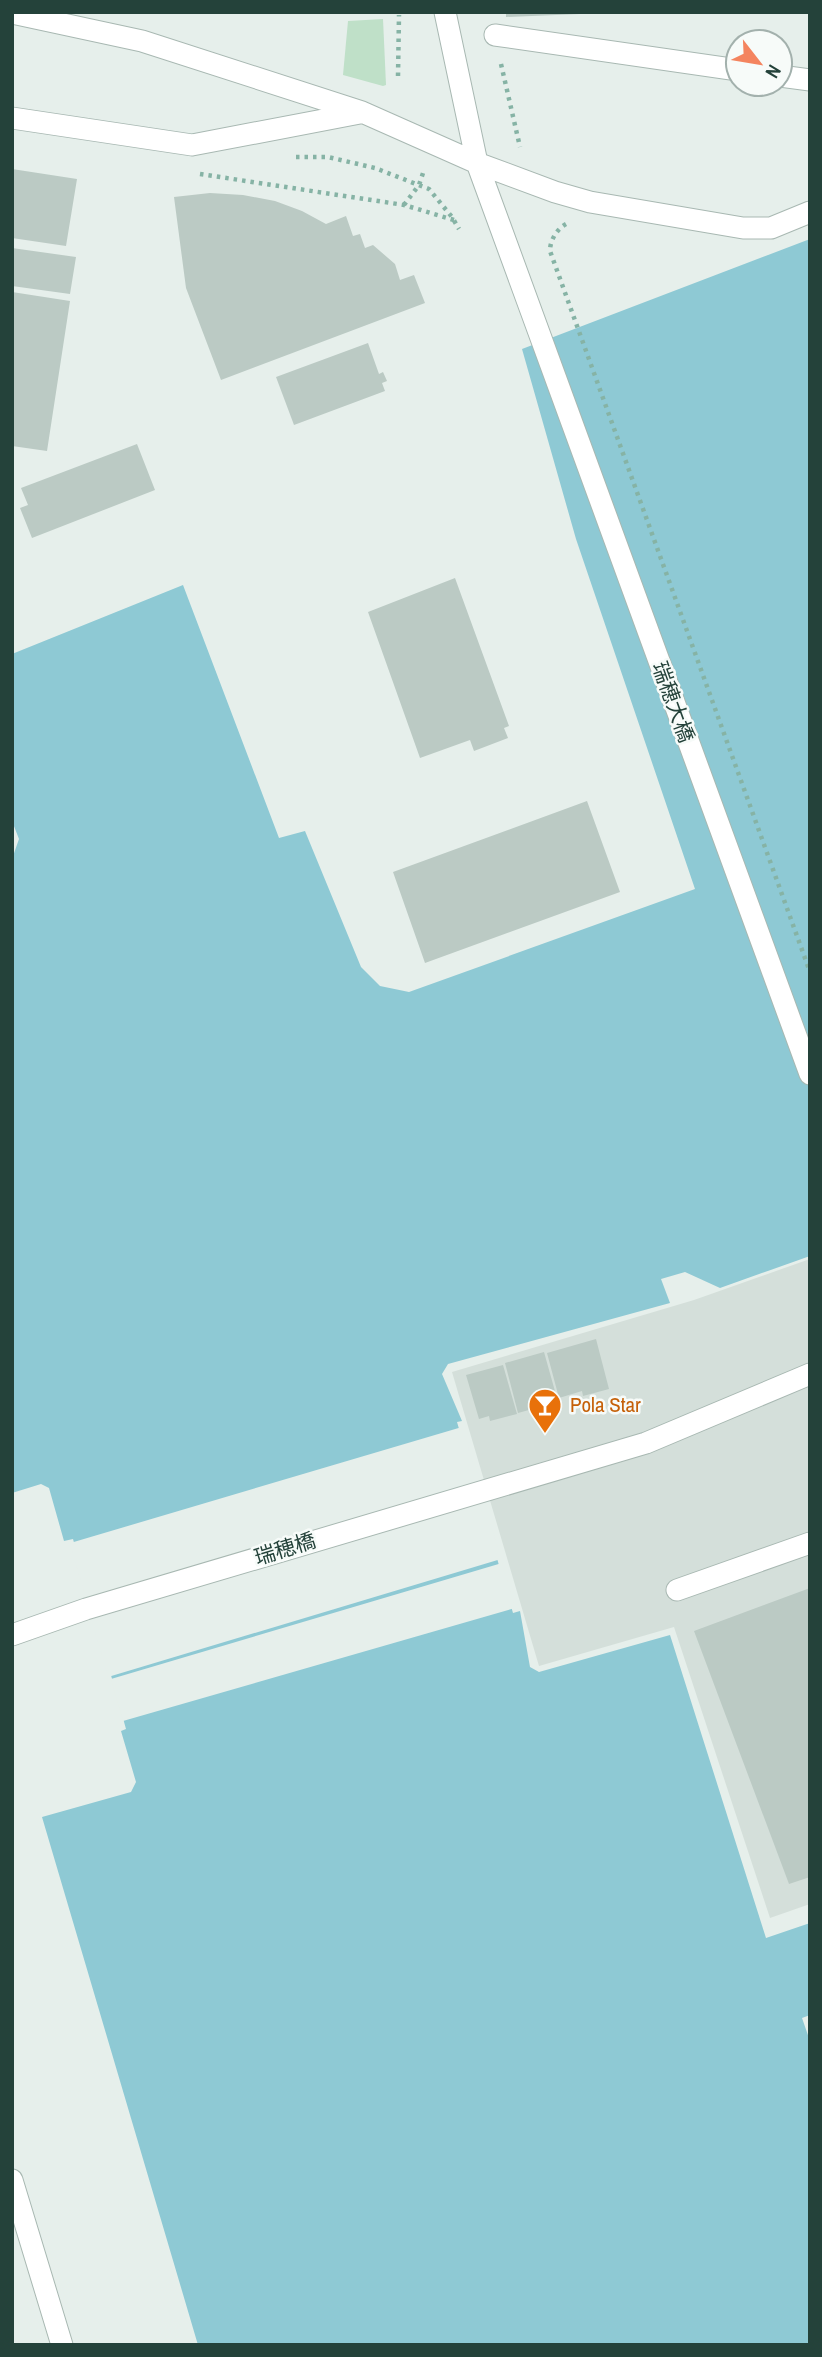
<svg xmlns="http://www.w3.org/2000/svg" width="822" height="2357" font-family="'Archivo Narrow','Noto Sans JP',sans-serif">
<rect width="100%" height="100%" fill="#e6efeb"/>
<path fill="#d4dfda" d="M810,1259V1904L770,1918L674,1627L539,1666L452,1372L694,1300Z"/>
<path fill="#bfe0c8" d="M383,19L386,85L383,86L343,75L348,21Z"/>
<path fill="#8ec9d4" d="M810,239V1256L720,1288L685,1272L661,1279L670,1303L448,1364L442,1374L462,1421L457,1422L513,1613L520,1611L530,1667L539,1672L670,1635L766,1938L810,1923V2015L802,2018L810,2041V2345H198L42,1817L131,1792L136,1782L121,1731L126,1729L73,1539L64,1541L49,1488L41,1484L12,1493V859L19,839L12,821V654L183,585L279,838L305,831L361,967L380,986L409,992L695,889L576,539L522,349Z"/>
<path fill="#e6efeb" d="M462,1427L501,1559L108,1677L70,1543L67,1544Z
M502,1563L515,1608L123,1721L111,1679Z"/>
<path fill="#bbcac4" d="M506,12H580V14L506,17Z
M12,169L77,179L66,246L12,238Z
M210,193L243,195L275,201L302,211L326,224L346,216L353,236L360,234L365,248L373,245L395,264L400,280L414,275L425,303L221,380L186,288L174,197Z
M12,248L76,257L70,294L12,286Z
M12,292L70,301L47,451L12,446Z
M368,343L379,374L383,372L387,381L382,383L385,391L294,425L276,377Z
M137,444L155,490L32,538L20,508L28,505L21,488Z
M455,578L509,726L504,728L508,738L474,751L470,740L420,758L368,612Z
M587,801L620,892L425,963L393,872Z
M596,1339L609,1389L583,1396L582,1391L559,1398L547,1353Z
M544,1352L558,1402L518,1413L505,1363Z
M503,1365L517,1414L490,1421L489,1416L479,1419L466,1375Z
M810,1588V1877L789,1884L694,1631Z"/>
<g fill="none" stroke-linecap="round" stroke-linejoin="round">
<defs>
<path id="minor" d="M445,12L477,163L810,1074
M12,13L142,41L362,112L477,163L555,192L590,202L743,228H771L810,212
M495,35L738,70
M780,76L810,80
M12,118L192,145L360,113
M677,1590L810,1543
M12,1635L86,1609L646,1443L810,1374
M12,2180L62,2345"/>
</defs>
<use href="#minor" stroke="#a8b8b2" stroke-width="23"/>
<path stroke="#86b3a5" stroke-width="4.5" stroke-dasharray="3.5 5" stroke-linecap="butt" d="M501,64L520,147
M398,76L399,15
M296,157H328L375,168L429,189L452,217L459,229
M200,174L404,205L454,220
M404,205L419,185L424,170
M566,224C557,229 550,240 550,251L810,972"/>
<use href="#minor" stroke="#fff" stroke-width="21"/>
</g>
<defs>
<symbol id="bar-pin" viewBox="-11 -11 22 30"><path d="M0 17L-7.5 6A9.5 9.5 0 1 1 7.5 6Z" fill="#e8710a" stroke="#f7fbf9"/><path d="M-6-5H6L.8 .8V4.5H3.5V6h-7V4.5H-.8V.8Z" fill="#fff"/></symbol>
</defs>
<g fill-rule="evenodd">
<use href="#bar-pin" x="526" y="1386" width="38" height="52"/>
</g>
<g text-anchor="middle" stroke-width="5" stroke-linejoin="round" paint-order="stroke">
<g font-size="21" fill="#24423a" stroke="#f7fbf9">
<text transform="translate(673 702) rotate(70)" y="7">瑞穂大橋</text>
<text transform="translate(285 1549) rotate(-17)" y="7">瑞穂橋</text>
</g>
<g font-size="21" fill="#c56008" stroke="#f7fbf9" text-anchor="start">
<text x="570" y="1412">Pola Star</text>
</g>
</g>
<rect width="822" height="2357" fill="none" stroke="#24423a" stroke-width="28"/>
<g transform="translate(759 63) rotate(121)"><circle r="33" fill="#f7fbf9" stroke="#a3b1ad" stroke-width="2"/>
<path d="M0-5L12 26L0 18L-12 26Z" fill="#f4845f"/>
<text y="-10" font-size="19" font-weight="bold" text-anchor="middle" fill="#24423a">N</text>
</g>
</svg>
